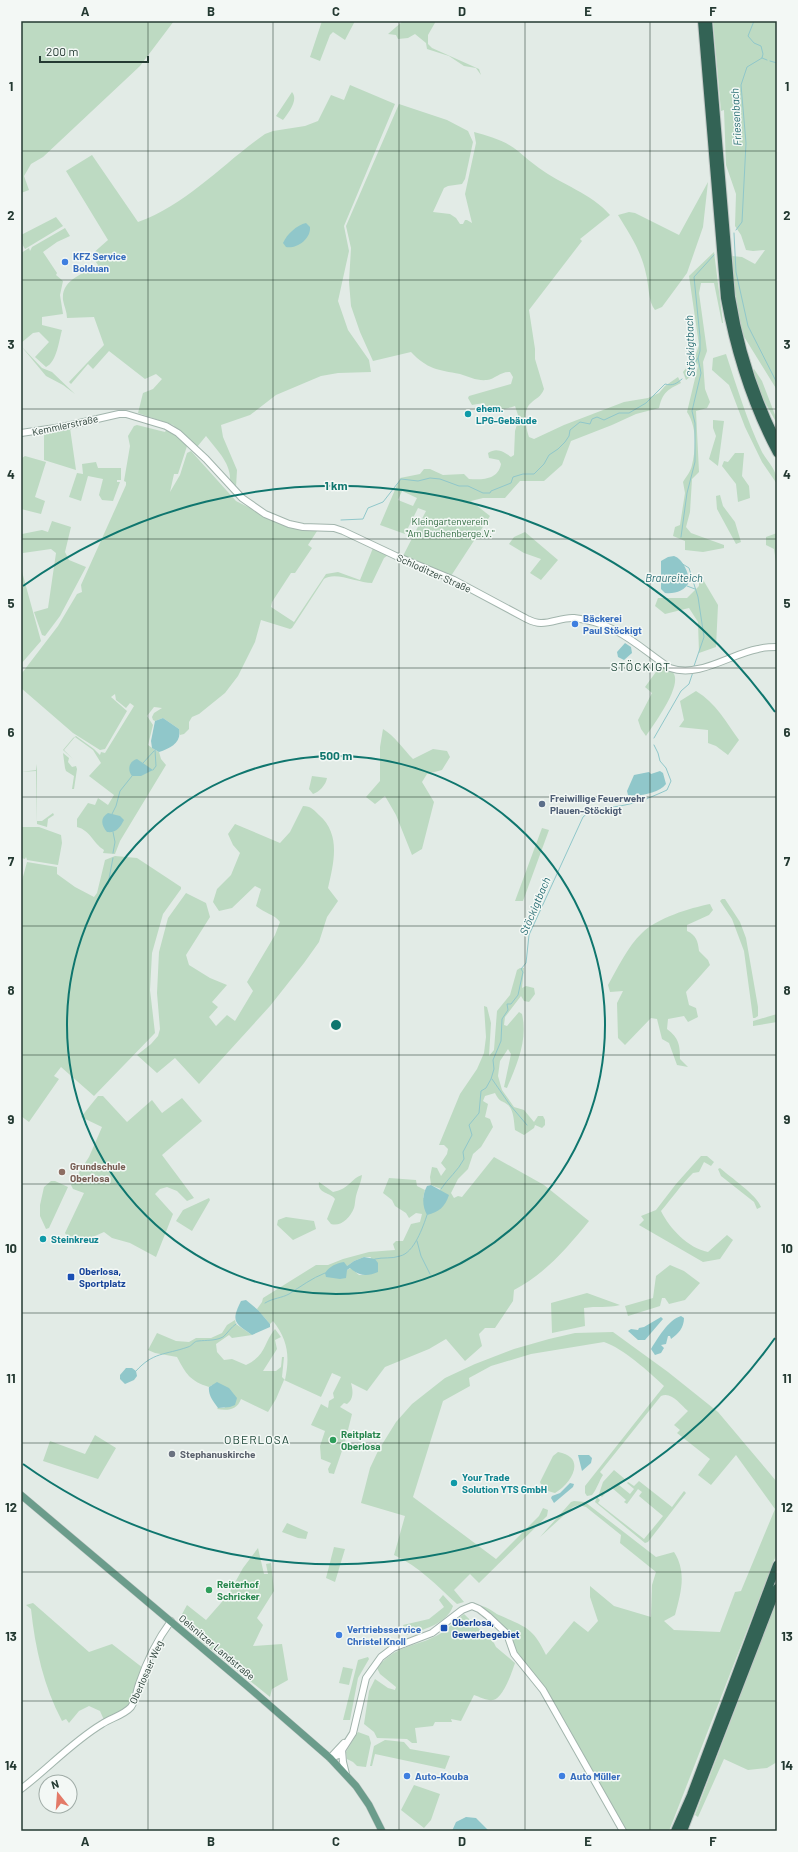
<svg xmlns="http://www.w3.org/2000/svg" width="798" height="1852" font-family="Barlow,sans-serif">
<rect width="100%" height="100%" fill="#e2ebe6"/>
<path fill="#bddac2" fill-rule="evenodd" d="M21,21H174L140,66L43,157L31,164L24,176L29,190L21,193Z
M322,21H355L345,40L333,32L330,35L320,61L310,57Z
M403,21H436L428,35V44L432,48L479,69L481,75L476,68L464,66L449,56L427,49L426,43L415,34L408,38L398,39L396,35L388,34Z
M713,21H777V390L743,335L736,310L732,256L742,257L755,264L765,250L753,251L746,250L741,235L735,226L736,194L726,165L724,110L721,111Z
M350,85L395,104L344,226L349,251L338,301L348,330L369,360L371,372L338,373L321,376L276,395L250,415L221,425L223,437L237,470L236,487L230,480C231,463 216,449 206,436L197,447L173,425L138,413L143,393L153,389L162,379L156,374L145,379L109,351L93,369L88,364L71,384L69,382L104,345L94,317L67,318C67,312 64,306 63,300C61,279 84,274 98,265L91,255L108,240L66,171L92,155L138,222C188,204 222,164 265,134L273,131L305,126L318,121L331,95L344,100Z
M292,92C299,100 288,113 283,120L276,116Z
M399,104L447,120L468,131L473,142L465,179L462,184L448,186L444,188L433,212L450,214L456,218L460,224H463L465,220H467L472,223L465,194L476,143L474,132C489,136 506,141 518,151C525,157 532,163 539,168C562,185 591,193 610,215L580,239L582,241L529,310L535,349V359L544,389C541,397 536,398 531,403C522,410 526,428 529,437L534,439L564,425L624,402L648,398L659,393L665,386L678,377L681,383C667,390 663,392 659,408L636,414L612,425L571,441L562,465L544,481H520L505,498H483L471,501L490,516L451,576L403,556L426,511L418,508L405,534L380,525L400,478L420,474L424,469H430L443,475L464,474L469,479C482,480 498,480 501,464L499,460L489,458L488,453C497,447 504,452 511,457L514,455L515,431L519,418L515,406C503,411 495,407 488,410L484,403L472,405L468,398L469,396L511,384L513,377L510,372C501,371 495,379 487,380C477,381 469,377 460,374C438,370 427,369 411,352L373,361L360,332L351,306L349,282L351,248L346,226ZM402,491L417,498L413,506L398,500Z
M708,182L703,227L687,273L662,307L655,310C648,302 649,284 646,274C641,250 630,235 618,215L629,212L635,213L679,235Z
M56,217L63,226L25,249L21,242V235Z
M65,228L70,236L57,242L43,252L57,273L56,275L63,281L60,295L63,314L42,317V325L62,330C59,340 57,362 46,367L35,357L49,342L39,332L33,333L21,343V253L29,248L30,251L32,247Z
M714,252L723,323H722L714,283H701L699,293L707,351L703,362L705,389L710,402L707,408L696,411L699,472L692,479L690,512L686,527L691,533L724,545V548L703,552L685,550V541L673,536L675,527L680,525L685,493L683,482C686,477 691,471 692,465C696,448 697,427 687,412L698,366L697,363L690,377L686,380L683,372L695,357L699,345L689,276Z
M21,346L42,368L52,372L75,394L63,385L46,376Z
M726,354C737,387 747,421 762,452C769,464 777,469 777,484L762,462L745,427L729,385L712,370L713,358Z
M754,369L762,381L777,420L776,422L762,397L753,371Z
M713,420L724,421L718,466L709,459L716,436L713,428Z
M137,425L165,432L167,429L188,443L178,474H174L170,492L180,475L187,453L191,451L236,501L276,521L319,528L308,545L312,548L295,573H291L272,602L271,607L294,622L326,574L338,572L360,580L373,548L388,555L384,558L372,583C358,583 335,571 324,579L292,628L290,629L261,620L255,642L238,676L225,693L199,714L192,717L189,722V729L184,734L180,735L179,729L163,718L155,721L153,720L152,717L154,713L162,708L154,707L147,716L153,725L148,745L155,750L159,752L161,759L166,765L120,841L115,854L103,853L104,850C93,843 90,830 77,827V819L88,803L95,805L98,798L108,805L114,795L89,776L101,763L93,750L75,737L64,750L73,759L63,750L73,738L76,736L94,749L100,755L101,752L105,753L134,706L130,703L126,708L116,700L115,694L111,697L127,711L105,749L100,750L73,733L21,688L22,673L58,626L77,594L82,592L81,585L126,485V482L124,481L130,446L128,436L134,426Z
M70,428L76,470L44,460V432Z
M735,453H744L742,476L749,486L750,498L738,502L736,484L722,466L724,461L728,462Z
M25,456L46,462L35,497L45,501L41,514L21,509L22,458Z
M96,462L98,468H121V480H117V482H120L113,501L102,500L99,495L103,479L88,476L81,501L69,497L77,473L83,474L82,464Z
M720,495L723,506L735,522L741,542L736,544L717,509L716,496Z
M52,521L71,527L65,552L69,560L86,567L60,616L45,636L42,635L34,612L48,608L56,553L51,549L23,553L22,534L42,530L48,532Z
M525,532L558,560L541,580L530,573L541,559L524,553L509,544L514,537Z
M777,533V561L776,562L774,549L766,545V537Z
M21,568L41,641L21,664Z
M699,573L718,605L716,647L699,653L698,622L689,608L665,614L655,606L658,598H687L699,586Z
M661,665C665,667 672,670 674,674C681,688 654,724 646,736L641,729L638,720L652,693L645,687Z
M696,691C716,703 726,722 739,740L728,755L716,746L708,743V730L679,727L684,720L680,701Z
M383,729C395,736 403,749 413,759L433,749L447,751L450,757L442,770L427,774L422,782L434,802L422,849L412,855L396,815L385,796L375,804L366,797L380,781V747Z
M63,753L69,758L68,762L72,767L76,766L77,769L74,789H72L74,776L66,771L65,768Z
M37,764V821H42L53,813L54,815L48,819L47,827L37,824L36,771L21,772L36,770Z
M312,776L327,778C326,785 319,792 313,794L309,789Z
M303,806C311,806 314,810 319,815C341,834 334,862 328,888L338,901L327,917L319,942L304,963L270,1006L199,1084L175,1058L157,1073L137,1055L151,1044L158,1036L160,1029L157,993L159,952L168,918L186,893L206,903L210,917L186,955L189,965L210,978L227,985L212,1002L218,1007L209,1017L216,1026L227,1015L235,1021L253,991L247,982L275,935L280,922C274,914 264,913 256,906L261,889L255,886L232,908L219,911L213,902L217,889L231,875L240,853L233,845L228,834L235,824L280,843L290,832Z
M21,827H39L61,835L62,843L58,865L27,860L26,857L25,859L21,858Z
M542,828L549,830L523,901H515Z
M115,856L137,858L181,887V889L163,914L152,953L150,990L155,1033L94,1096L61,1067L54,1076L59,1079L29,1122L21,1116V884L27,862L57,867V874L75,887L94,897L97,893L105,860Z
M722,899H725L740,922L746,938L758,1007V1016L755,1018H753L744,951L732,919L720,901Z
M710,904L713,910L709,915L687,925V931C696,935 698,941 699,951L708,960L710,965L686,992L689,1005L696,1008L698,1017L688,1022L684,1016L668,1019L667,1029C679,1038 680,1045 680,1059L688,1067L677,1065L669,1043L662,1039L657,1019L651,1018L625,1045L618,1038L617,1003L623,991L610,992L608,985C617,969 628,946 642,933C657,918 690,908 710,904Z
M520,968H524L522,988L526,986L534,988L535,994L529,1002L524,1001L521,996L505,1017L504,1025L507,1026L519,1012L522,1014C528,1040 517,1064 507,1088L504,1087L511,1054L508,1049L500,1061L498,1076L502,1090L514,1107L524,1110L534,1122L538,1116H543L545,1120V1125L542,1128L535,1125L534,1128L524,1135L515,1130C514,1123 514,1110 508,1105C501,1099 501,1104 495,1093L485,1096L483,1101L488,1104L485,1117L490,1119L493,1127L481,1147L473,1154L468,1169L458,1179L451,1193L454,1198L458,1196L462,1197L494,1157L544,1185L589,1221C567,1248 545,1274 514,1290L513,1301L495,1328H485L479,1334L482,1346L465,1361L446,1339L429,1349L385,1367L367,1391L351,1383C353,1390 354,1399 347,1404L344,1403L340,1407L352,1414L345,1442L334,1474L329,1473L328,1469L331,1463L321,1459L320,1446L325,1431L311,1425L321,1404L328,1408L329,1401L334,1398L333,1393L341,1377L332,1373L321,1397L284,1380L276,1399L268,1412L241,1399C237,1410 228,1411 217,1409L218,1408H225L212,1385L209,1387C190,1381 186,1374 177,1357L155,1353L148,1350L157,1333L176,1341L189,1342L196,1338H211L222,1333L227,1325L235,1320L236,1324L252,1335L232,1338L229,1335L216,1344L217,1352L224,1360L232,1359L246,1365C267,1355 263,1343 275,1329L281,1337L275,1340L277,1349L263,1371H276L281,1367L282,1357H284L282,1377L285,1380C290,1356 288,1340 273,1321L270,1324L257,1309L262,1302L263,1298L316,1265H328L343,1259L369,1252L395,1250L393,1244L396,1241H403L411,1224L420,1222L422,1214L416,1213L409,1218L406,1213L395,1206L392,1200L383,1193L389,1178L416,1180L417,1186L425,1190L423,1198L441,1189L431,1185L430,1177L432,1167L437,1168L441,1176L446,1169L441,1163L447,1154L448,1149L444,1145H439L460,1094L477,1069L484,1053L486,1037L484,1006L487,1007L491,1023L489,1056L494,1050L497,1011L510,995L517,970ZM364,1257H371L364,1275H359L351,1268L347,1270V1266L354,1261Z
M777,1014V1022L753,1026V1021Z
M98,1096H103L127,1122L152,1100L162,1113L182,1098L202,1121L162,1155L194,1198L187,1201L177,1191L167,1187L160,1189L155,1194L173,1214L156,1257L130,1243L112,1238L104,1232L79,1243L76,1238L70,1240L65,1233L84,1193L73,1189L71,1185L89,1157L102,1127L81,1117Z
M701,1156H707L714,1162L711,1166L704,1162L699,1172L693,1173C681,1185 672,1198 661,1211C670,1229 688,1248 708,1252L727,1235L733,1240L720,1259L703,1262L639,1225L644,1220L641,1216L656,1210L676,1184Z
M720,1168C730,1177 757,1195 761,1207L757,1209L754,1202L721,1176L718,1169Z
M362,1175C361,1183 358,1188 356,1196C355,1200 355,1205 354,1208C350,1218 341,1227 331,1224L327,1219L335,1199C330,1192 317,1194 319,1182L333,1192C350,1189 351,1178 362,1175Z
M51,1181H55L68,1187L49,1228L46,1229L40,1216V1205L44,1187Z
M209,1198L210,1200L192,1231L176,1221L183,1210Z
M286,1217L314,1221L316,1229L293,1240L277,1225L278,1220Z
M670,1265L684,1271L700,1283L685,1300L669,1304L665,1298H662L660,1306L628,1316L625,1306L653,1298L656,1276Z
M587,1293L620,1305C608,1308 596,1306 584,1308L585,1326L552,1333L551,1303Z
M613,1332L668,1372L718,1412L777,1482V1553L669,1831H625L581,1752L516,1652L509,1633L495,1618L479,1606C486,1605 493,1612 499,1615C525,1627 533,1627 546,1655L574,1621L588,1632L598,1621L590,1597V1586L614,1606L651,1617L652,1585L656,1572L620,1543L621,1535L586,1507L579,1505L573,1507L540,1537L571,1502L574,1501L585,1502L656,1557L674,1552C687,1572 681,1593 675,1615L664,1621L674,1630L720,1632L735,1592L741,1591L775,1509L736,1455L711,1485L698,1475L710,1459L677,1433L680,1430L674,1425L688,1411C680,1404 671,1391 661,1396L600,1472L603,1475C599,1481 597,1489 592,1495L587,1496L585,1493V1486L664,1386C648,1371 624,1349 604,1342L531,1354L491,1366L469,1378L470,1386L443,1401L413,1497L496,1559L539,1516L543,1508L548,1510L547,1516L479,1583L470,1574L454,1590L464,1602L457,1604C436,1585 420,1567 394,1555L405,1516L361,1503L370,1468L378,1451L396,1422L412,1404L445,1378L475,1364L514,1349L549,1339L575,1333Z
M95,1435L116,1448L98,1479L43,1461L50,1441L85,1454Z
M558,1452C587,1457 572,1483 555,1493C547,1491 543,1490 540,1482L553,1456Z
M614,1470L626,1480H623L619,1485L630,1494L634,1489L627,1483L628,1482L634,1486L639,1481L672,1507L684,1491L686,1493L648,1542L645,1543L595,1502L597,1497L600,1500L598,1503L644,1539L663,1516L639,1496L642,1492L638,1489L627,1504L624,1502L626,1500L611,1487L602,1497L599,1494L603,1482Z
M287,1523L308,1532L306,1539L298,1538L282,1532Z
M334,1547L345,1549L335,1582L326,1578Z
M258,1548L264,1574H268L266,1564L271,1563L274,1591L257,1618L263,1625L253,1646L282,1644L288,1680L272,1689L270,1697L193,1635L197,1630L181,1616L187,1605L206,1620L228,1595L243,1568Z
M443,1595L453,1606C447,1624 422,1630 407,1635L403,1625L429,1619L444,1607L439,1600Z
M777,1599V1762L767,1768L748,1770L724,1759L698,1817L695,1815Z
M33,1603L89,1652L112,1644L143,1668L132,1700L127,1708L104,1720L100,1711L89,1706L79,1711L69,1723L66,1719L62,1721C44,1687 35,1648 31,1609L26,1605Z
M464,1614L494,1643L496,1647L515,1663C512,1672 503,1699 493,1700C487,1701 480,1697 474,1695L461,1721L451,1719L452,1722H435L433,1726L415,1728L417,1743H412L407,1739L377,1738L374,1732L364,1724L369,1691L375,1679L388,1688L395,1690L396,1687L380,1674L377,1668C396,1645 412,1648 436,1636C446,1631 455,1621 464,1614Z
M368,1657L369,1659L358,1678L350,1720H343L358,1660Z
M343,1667L353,1669L349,1685L339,1683Z
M358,1732L369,1736L371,1743L366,1767L357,1766L353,1762L347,1759L346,1752Z
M385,1740L404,1742L410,1749L450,1756L445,1769L375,1754L372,1766H370L374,1746Z
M414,1785L440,1794L431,1820L424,1828L401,1810Z"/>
<path fill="#90c7ca" d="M306,223L310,227C311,239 297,249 286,247L283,243C287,234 297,225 306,223Z
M674,556C683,559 689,573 689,582C685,591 675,594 665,593L661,589V561L668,557Z
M625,643L631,647L632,653L624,660L618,657L617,652Z
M163,718L179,729C182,742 171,748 159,752L152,748L151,741L155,721Z
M137,759L153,770L141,776H132C127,770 129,761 137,759Z
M660,771L663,773L666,784C659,793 639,797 628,795L627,791L634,775L649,772L651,774Z
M108,813L120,816L124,820C120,828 116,833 107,832C101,825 100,818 108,813Z
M431,1185L449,1195C445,1207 439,1212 427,1215C422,1206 422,1195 427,1186Z
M364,1257L375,1259L378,1263V1272C367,1277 359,1276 350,1268L347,1270L346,1278L340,1279L326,1277L325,1273C329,1267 336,1263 344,1262L347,1266L354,1261Z
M246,1300L258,1310L270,1324V1327L252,1335C236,1323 230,1323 241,1301Z
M681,1316L684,1318C684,1328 678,1334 671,1339L670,1336H668L666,1344L661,1345L664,1348L661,1353L655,1355L651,1349C658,1338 668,1320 681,1316Z
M661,1317L663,1319L645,1340H638L628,1331L631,1329L638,1330L639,1328L644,1327Z
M126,1368H132L136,1371L137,1376L134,1380L125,1384L120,1379V1375Z
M217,1382L229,1388L237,1398L235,1405L230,1407L218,1408C213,1401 208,1395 209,1387Z
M578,1455H589L592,1458L591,1463L582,1471Z
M570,1483L574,1484L573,1487L554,1503L551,1498L552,1496L560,1493Z
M466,1817L476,1818L489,1831H452L456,1822Z"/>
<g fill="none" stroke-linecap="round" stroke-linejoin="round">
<path stroke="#90c7ca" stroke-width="1" d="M762,58L767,60
M770,61L777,63
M736,230L742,222L746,143L741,85L747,67L762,58L763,54L761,46L754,43L748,36L754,21
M734,233L736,272L748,326L777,383
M686,376L698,358
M341,520L363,519L368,508L383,502L401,479L418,481L430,478L440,479L459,486H468L483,493H490L491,491L511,483L513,477L523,474H534L544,464L549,455L558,449L565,442L569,436L570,430L580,422L590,424L592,419L597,417L604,420L619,413H629L646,403L665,384C673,386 676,384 682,379
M681,537L687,493L695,462V423L692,411L701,373L698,358L700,351V337L694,277L714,255
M681,563L689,568L698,597L704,637L694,666
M687,586L695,589
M654,738L681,691L689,684L693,672
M143,763L154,751
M153,770L156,766L155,750
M112,814L116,806L120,791L132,776
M113,832L115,842L113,853
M108,884L113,858
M492,1079L510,1105L527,1125
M441,1189C448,1178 458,1171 464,1159L463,1152L472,1135L469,1125L479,1113L481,1091L486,1088L491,1079L494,1069L493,1060L501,1041L502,1019L508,1010L507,1004H511L518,995L523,972L521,969L526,963L529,935L583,817C592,807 613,808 625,805C640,802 654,796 667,790L671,781L666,768L660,761L658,753L654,745
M417,1241L421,1256L430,1274
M375,1259C383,1257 392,1259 400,1256C414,1253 423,1227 427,1215
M265,1303C273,1298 282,1298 289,1294C300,1287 312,1278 325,1273
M136,1371C153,1352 165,1355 188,1347C192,1346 194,1341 198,1341C207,1340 215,1341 223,1337C227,1334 231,1327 236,1324"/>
<defs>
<path id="secondary" d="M21,433L62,427L119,414H126L166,426L178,433L206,459L242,498L265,514L289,524L303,527L334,528L343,531L396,556L454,580L527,619C531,621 536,623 541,623C553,623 563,617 574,618C618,623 637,646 670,668C700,678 730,654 758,649C764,647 771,647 777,647
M342,1750L343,1762L346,1774
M330,1758L339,1755L353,1733L366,1678L381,1657L393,1648L432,1633L462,1610L472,1606L479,1609L488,1616L507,1634L514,1654L543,1690L623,1831
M330,1758L344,1743
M21,1789C49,1768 72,1742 102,1724C111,1718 124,1715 131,1707C136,1700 136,1692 139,1684C146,1663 157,1640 171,1621"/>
<path id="primary" d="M21,1495L246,1685L330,1758L356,1786L369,1805L382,1831"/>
<path id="highway" d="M702,21L725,298C735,353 751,404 777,453
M708,21L731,297C739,347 754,395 777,441
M675,1831L691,1795L777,1565
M683,1831L777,1588"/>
</defs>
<use href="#secondary" stroke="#a2b5ad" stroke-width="8"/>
<use href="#primary" stroke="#c2c8c6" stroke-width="8"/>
<use href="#highway" stroke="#c2c8c6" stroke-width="10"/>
<use href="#secondary" stroke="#fff" stroke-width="6"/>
<use href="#primary" stroke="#6b9c8b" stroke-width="7"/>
<use href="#highway" stroke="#336355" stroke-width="8"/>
</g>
<path fill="none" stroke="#243a32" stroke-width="1" stroke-opacity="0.55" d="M148,21V1831M273,21V1831M399,21V1831M525,21V1831M650,21V1831M21,151H777M21,280H777M21,409H777M21,539H777M21,668H777M21,797H777M21,926H777M21,1055H777M21,1184H777M21,1313H777M21,1443H777M21,1572H777M21,1701H777"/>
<g fill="none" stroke="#0f766e" stroke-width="2">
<circle cx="336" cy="1025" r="269"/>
<path d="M775 1338A539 539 0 0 1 23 1464M23 586A539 539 0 0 1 775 712"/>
</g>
<g fill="#3f7fe0" stroke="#f3f8f5" stroke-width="1.5">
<circle cx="65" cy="262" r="4"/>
<circle cx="575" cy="624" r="4"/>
<circle cx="339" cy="1635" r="4"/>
<circle cx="407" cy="1776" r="4"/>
<circle cx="562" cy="1776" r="4"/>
</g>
<g fill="#0f9aa8" stroke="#f3f8f5" stroke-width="1.5">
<circle cx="468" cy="414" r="4"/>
<circle cx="43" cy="1239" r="4"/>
<circle cx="454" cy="1483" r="4"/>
</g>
<circle fill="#5c6f8a" stroke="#f3f8f5" stroke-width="1.5" cx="542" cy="804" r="4"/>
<circle fill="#8d6e63" stroke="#f3f8f5" stroke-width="1.5" cx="62" cy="1172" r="4"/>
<g fill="#1a4fb4" stroke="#f3f8f5" stroke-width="1.5">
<rect x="67" y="1273" width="8" height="8" rx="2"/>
<rect x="440" y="1624" width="8" height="8" rx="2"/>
</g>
<g fill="#2e9e5b" stroke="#f3f8f5" stroke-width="1.5">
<circle cx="333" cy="1440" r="4"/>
<circle cx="209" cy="1590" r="4"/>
</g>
<circle fill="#6b7280" stroke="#f3f8f5" stroke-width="1.5" cx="172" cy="1454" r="4"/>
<g text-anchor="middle" stroke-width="3" stroke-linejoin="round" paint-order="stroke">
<g font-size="10" font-weight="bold" fill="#366cbe" stroke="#f3f8f5" text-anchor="start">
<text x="73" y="260">KFZ Service<tspan x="73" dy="12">Bolduan</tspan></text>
<text x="583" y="622">Bäckerei<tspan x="583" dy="12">Paul Stöckigt</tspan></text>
<text x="347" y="1633">Vertriebsservice<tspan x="347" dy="12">Christel Knoll</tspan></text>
<text x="415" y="1780">Auto-Kouba</text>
<text x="570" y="1780">Auto Müller</text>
</g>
<g font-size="10" font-weight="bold" fill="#0d838f" stroke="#f3f8f5" text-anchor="start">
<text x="476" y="412">ehem.<tspan x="476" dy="12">LPG-Gebäude</tspan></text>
<text x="51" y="1243">Steinkreuz</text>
<text x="462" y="1481">Your Trade<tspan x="462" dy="12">Solution YTS GmbH</tspan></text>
</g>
<g font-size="10" fill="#243a32" stroke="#f3f8f5">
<text transform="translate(65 425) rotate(-12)" y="4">Kemmlerstraße</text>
<text transform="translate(434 573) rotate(24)" y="4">Schloditzer Straße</text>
<text transform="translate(217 1647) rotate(40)" y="4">Oelsnitzer Landstraße</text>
<text transform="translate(146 1672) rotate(-66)" y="4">Oberlosaer Weg</text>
</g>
<g font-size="10" fill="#336d43" stroke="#f3f8f5">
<text x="450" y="525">Kleingartenverein<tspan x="450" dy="12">"Am Buchenberge.V."</tspan></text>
</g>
<g font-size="10" font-weight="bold" fill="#4e5e75" stroke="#f3f8f5" text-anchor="start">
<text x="550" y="802">Freiwillige Feuerwehr<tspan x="550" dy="12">Plauen-Stöckigt</tspan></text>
</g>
<g font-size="10" font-weight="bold" fill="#785e54" stroke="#f3f8f5" text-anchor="start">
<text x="70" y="1170">Grundschule<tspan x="70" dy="12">Oberlosa</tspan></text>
</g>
<g font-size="10" font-weight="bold" fill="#164399" stroke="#f3f8f5" text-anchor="start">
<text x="79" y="1275">Oberlosa,<tspan x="79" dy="12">Sportplatz</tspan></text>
<text x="452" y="1626">Oberlosa,<tspan x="452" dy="12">Gewerbegebiet</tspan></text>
</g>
<g font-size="10" font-weight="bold" fill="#27864d" stroke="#f3f8f5" text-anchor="start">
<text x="341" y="1438">Reitplatz<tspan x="341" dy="12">Oberlosa</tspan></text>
<text x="217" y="1588">Reiterhof<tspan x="217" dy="12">Schricker</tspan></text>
</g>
<g font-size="10" font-weight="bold" fill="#5b616d" stroke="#f3f8f5" text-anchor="start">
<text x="180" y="1458">Stephanuskirche</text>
</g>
<g font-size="11" font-style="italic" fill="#246a70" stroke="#f3f8f5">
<text transform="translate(736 117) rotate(-93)" y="4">Friesenbach</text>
<text transform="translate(690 346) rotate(-92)" y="4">Stöckigtbach</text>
<text x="674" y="582">Braureiteich</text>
<text transform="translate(535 906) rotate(-67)" y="4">Stöckigtbach</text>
</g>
<g font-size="12" letter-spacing="1" fill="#224a3c" stroke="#f3f8f5">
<text x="641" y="671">STÖCKIGT</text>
<text x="257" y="1444">OBERLOSA</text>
</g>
</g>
<circle cx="336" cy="1025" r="6" fill="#0f766e" stroke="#f3f8f5" stroke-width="2"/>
<g font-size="12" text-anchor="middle" font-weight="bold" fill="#0f766e" stroke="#f3f8f5" stroke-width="3" stroke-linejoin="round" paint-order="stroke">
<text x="336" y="490">1 km</text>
<text x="336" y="760">500 m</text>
</g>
<rect width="798" height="1852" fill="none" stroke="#f3f8f5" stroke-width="44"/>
<g transform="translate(58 1794) rotate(343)"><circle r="19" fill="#f3f8f5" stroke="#a0aca7"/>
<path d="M0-3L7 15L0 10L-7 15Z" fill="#e37a68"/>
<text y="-6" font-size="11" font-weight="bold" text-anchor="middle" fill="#243a32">N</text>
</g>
<path d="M40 56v6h108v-6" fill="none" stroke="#243a32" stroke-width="2"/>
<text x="46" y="56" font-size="12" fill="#243a32" stroke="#f3f8f5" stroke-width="3" paint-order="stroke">200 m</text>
<rect x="22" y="22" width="754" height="1808" fill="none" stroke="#243a32" stroke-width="1.5"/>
<g font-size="13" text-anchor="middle" font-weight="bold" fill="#243a32">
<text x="85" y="16">A</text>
<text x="211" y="16">B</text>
<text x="336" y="16">C</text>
<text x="462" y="16">D</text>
<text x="588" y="16">E</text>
<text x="713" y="16">F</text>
<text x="11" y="91">1</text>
<text x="787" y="91">1</text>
<text x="11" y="220">2</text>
<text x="787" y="220">2</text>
<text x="11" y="349">3</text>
<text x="787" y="349">3</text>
<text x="11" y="479">4</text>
<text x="787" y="479">4</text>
<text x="11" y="608">5</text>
<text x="787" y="608">5</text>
<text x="11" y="737">6</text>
<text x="787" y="737">6</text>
<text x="11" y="866">7</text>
<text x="787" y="866">7</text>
<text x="11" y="995">8</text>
<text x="787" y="995">8</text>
<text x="11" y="1124">9</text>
<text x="787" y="1124">9</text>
<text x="11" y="1253">10</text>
<text x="787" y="1253">10</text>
<text x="11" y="1383">11</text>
<text x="787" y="1383">11</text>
<text x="11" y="1512">12</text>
<text x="787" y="1512">12</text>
<text x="11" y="1641">13</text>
<text x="787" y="1641">13</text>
<text x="11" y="1770">14</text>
<text x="787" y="1770">14</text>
<text x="85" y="1846">A</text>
<text x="211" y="1846">B</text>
<text x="336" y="1846">C</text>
<text x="462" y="1846">D</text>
<text x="588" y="1846">E</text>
<text x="713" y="1846">F</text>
</g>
</svg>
